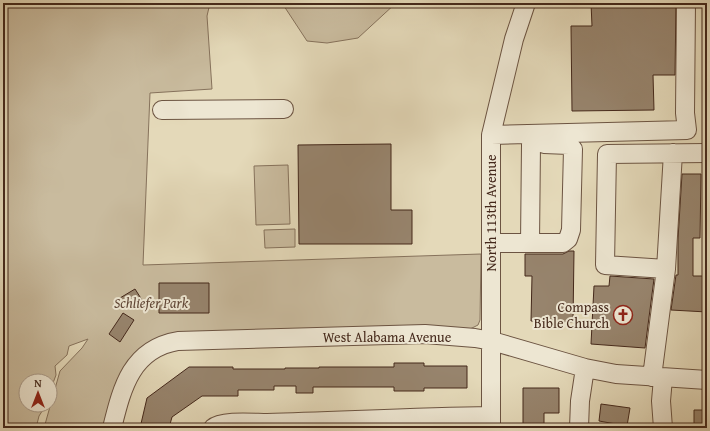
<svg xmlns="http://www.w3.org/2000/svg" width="710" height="431" font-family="'Gentium Book Plus',serif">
<rect width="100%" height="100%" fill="#e4d9b9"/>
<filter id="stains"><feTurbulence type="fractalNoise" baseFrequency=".005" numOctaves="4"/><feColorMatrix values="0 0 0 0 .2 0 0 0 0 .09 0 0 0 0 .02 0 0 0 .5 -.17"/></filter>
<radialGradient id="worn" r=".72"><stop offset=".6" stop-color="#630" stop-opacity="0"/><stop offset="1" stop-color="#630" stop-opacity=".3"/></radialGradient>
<path fill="#c9bb9e" stroke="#86725c" d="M3,3H210L207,16L212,89L150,93L143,265L481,254L480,320L478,325L470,329L176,333L149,342L126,364L116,383L104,428H44L60,371L82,348L88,339L69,346L67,355L55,366L56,375L50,391V381H26V405H46L39,416L37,424L33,428H3Z
M282,3H396L358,38L327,43L307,41Z
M288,165L290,224L256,225L254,166Z
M295,229V247L265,248L264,230Z"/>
<path fill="#97846d" stroke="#44281b" d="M591,3H676L675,75H653L654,110L572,111L571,26H592Z
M391,144V210H412V244H299L298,145Z
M682,174H701L700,238H693V276H707V312L671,310L676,275H678V239Z
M569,251H574L573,322L531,321L532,276H525V254H563Z
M610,276L654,279L645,348L591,344L594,286H609Z
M159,283H209V313H159Z
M135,289L142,300L127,309L120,298Z
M123,313L134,320L120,342L109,334Z
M394,363H424V366H467V388H424V391H394V387H313V393H296V386H274V390H238V396H202L172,417L169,428H140L147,398L189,367H233V369H285V368H319V367H394Z
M523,388H559V413H544V428H523Z
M601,404L630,408L627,426L599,421Z
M694,410H707V428H694Z"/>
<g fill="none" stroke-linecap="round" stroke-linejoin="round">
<defs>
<path id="minor" d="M162,110L284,109
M491,135L687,130L685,113L686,3
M673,153L666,269L605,265L607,154L707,153
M491,243H563L568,239L571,230L573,149L569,145L544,144
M530,243L531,144
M652,377L666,269
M663,378L661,401L663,428
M112,428C122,388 131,349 178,341L425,334L475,338L492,341L585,368L616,374L707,380
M213,428C222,420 254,423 267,423C341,421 416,417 490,416
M491,428V135L514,39L526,3
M579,428L580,401L585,368"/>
</defs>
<use href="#minor" stroke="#6c5442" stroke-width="20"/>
<use href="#minor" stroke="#ede6d2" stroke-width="18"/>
</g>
<defs>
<symbol id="church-ring" viewBox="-11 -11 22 22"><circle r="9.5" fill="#ede6d2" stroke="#8f2418" stroke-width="1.5"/><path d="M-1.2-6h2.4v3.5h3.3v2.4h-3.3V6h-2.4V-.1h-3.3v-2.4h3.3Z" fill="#8f2418"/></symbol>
</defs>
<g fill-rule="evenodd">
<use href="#church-ring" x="612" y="304" width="22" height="22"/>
</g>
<g text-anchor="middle" stroke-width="4" stroke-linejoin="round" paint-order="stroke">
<g font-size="14" fill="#44281b" stroke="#ede6d2">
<text transform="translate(491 213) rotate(-90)" y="5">North 113th Avenue</text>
<text x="387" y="342">West Alabama Avenue</text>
</g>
<g font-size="14" font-style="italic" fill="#5f4535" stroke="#ede6d2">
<text x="151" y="308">Schliefer Park</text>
</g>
<g font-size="14" fill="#44281b" stroke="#ede6d2" text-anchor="end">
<text x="609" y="312">Compass<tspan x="609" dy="16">Bible Church</tspan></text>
</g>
</g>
<rect width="710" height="431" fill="none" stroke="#e4d9b9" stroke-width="16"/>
<rect x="4" y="4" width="702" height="423" fill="none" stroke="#44281b" stroke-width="2"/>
<rect x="8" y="8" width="694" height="415" fill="none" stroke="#44281b"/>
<g transform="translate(38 393)"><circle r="19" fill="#ede6d2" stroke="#a99a89"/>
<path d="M0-3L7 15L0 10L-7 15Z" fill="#8f2418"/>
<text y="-6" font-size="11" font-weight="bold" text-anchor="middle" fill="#44281b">N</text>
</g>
<rect width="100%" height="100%" filter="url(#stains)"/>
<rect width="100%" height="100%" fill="url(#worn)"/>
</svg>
